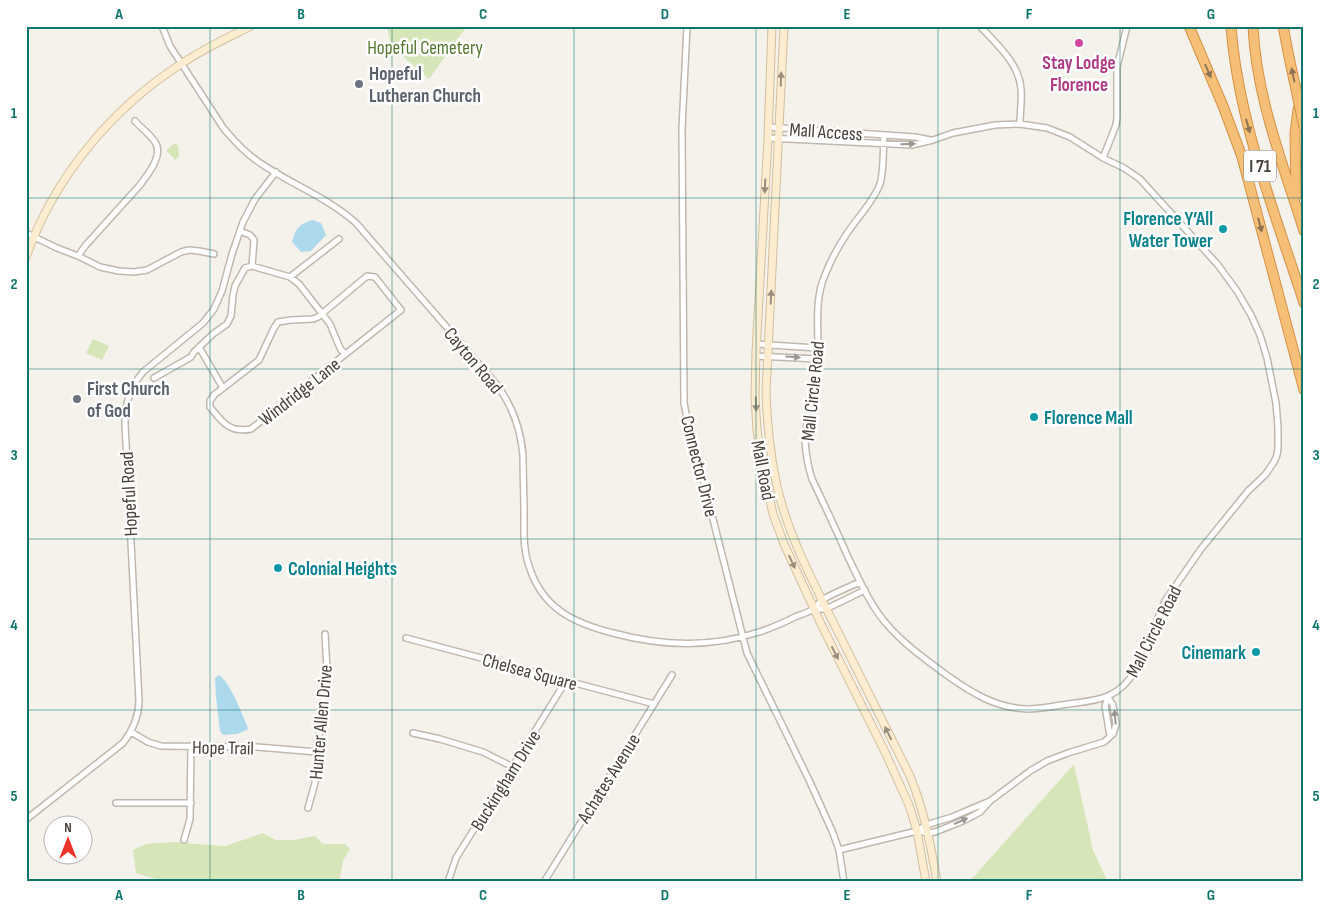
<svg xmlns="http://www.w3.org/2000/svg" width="1330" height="908" font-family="'Sofia Sans Condensed',sans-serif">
<rect width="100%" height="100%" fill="#f5f2ec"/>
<path fill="#d6e6b8" d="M387,26H467L429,79L391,46Z
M175,143L178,146L179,156L175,160L166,150Z
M93,339L109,346L102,360L86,353Z
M1074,764L1093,850L1108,882H969Z
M263,833L276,840H294L315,836L323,844H345L350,849L343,861L339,882H171L152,878L136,873L133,850L146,844L172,842L225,846Z"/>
<path fill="#add9ed" d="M313,220L321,223L326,235L311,251L301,252L292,242C295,229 300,223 313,220Z
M219,675C231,684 242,714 248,728L247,730L237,734L223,735L220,731L216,697L215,678Z"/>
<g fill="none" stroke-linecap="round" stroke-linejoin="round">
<defs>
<path id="minor" d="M162,26L170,46L224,129C233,139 241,149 252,157C284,182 325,195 356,223L497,385C513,407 521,429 523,456C523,475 524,494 524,513C524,531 523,549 529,566C542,608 573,623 613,633C661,646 711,648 759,632C772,628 785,622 797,616C803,614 810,612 815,608C817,606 819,602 822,600C833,593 849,587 860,582
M687,26L682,129L684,403L686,413L747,653L809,780L833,833L839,850L844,882
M980,26C997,45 1019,63 1021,89C1022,100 1020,113 1020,124
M768,127L915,137L930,140
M768,138L912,145L933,140L953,133L995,125L1020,124L1047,128L1070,137L1103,158L1124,168L1140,179L1218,265L1237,291L1251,315L1260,335L1267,358L1276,403L1278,427V448L1277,455L1274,462L1265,475L1248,491L1201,549L1165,601L1136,670C1116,702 1095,700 1061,705C1050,707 1038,709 1027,709C996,708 972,693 948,676C925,659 902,643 884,621C868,601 858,577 847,555C836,529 824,504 812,479C808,467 806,454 805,441C805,423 812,407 814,389C816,375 817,361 818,347C818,323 815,298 825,275C830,262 838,247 846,235C856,219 874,201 880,184C884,172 883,148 884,135
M1103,158L1116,125L1117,118V67L1127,26
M240,231L250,235L254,240L252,266
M26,233L57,248L78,256L100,267L119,271L134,272L147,270L181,252L189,250L199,251L214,254
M78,256L85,246L140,185C148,174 164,155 155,142C150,134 141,128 135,121
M367,276L375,277L401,310L251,429C229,433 222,422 210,407V401L214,395L259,360L274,328L278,322L291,320L313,319L318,317Z
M290,277L299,284L330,324L337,341L341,350L346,354
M756,344L817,348
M199,347L223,388
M756,356L817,359
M154,378L191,357L194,352L213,334L227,324L231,316L233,295L235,286L245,268L252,266L290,277L339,239
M814,609H826L865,590
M406,638L654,704
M1108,697L1105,706L1110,736
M131,732L148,742L161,746L257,747L317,752
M413,733L440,739L483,752L513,767
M116,803H191
M308,808L315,783L317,752L327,670L325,634
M28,818L123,743C133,730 139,717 139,700L125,424C125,403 130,388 143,372L203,323L214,309L222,291L232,254L243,222L255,199L276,172
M917,831L926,825L952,817L990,801L1030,771L1047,761L1068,753L1104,742L1113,734L1116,724L1113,705L1108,697
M184,840L190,819L191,746
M839,850L917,831L928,833L935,832L963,821L980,812L989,802
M448,882L456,858L566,681
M544,882L672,675"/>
<path id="secondary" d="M772,26L768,138L756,352L755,398L757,430L761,460L773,514L784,544L821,624L885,752L909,805L917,831L926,882
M784,26L766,392C767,422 770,452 776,482C787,533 812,580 835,626C860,676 885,726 910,776C924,810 931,846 937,882
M26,257C54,178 111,109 181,64C203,49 227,38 251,26"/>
<path id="motorway" d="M1189,26L1223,106L1242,157L1304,390
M1231,26C1238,121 1275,213 1304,303
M1253,26C1256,97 1283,164 1304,231
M1283,26L1289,57
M1296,196L1295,133L1298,110L1304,88"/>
</defs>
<use href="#minor" stroke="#c0b8af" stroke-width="8"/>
<use href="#secondary" stroke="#d2bf9f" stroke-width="9"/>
<use href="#motorway" stroke="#d59246" stroke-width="11"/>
<use href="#minor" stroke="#fff" stroke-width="5"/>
<use href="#secondary" stroke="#fcedd0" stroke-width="7"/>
<use href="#motorway" stroke="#f6bf77" stroke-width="9"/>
<defs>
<path id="motorway-bridge" d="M1289,57L1304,127"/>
</defs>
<use href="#motorway-bridge" stroke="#d59246" stroke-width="11" stroke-linecap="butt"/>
<use href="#motorway-bridge" stroke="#f6bf77" stroke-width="9"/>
</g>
<defs><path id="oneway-solid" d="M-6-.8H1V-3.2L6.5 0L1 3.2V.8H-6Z" transform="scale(1.25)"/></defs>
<g fill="#8e7452">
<use href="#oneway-solid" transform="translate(1208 71) rotate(66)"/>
<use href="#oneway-solid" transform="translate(1293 75) rotate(-102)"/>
<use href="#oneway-solid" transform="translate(1248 126) rotate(74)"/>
<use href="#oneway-solid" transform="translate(1260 225) rotate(75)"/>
</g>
<g fill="#9a8f7e">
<use href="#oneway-solid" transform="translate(781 79) rotate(-88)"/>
<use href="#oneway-solid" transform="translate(765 186) rotate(93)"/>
<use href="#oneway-solid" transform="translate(771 297) rotate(-87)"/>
<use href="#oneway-solid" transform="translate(756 404) rotate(88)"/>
<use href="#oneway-solid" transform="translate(792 562) rotate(65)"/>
<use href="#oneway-solid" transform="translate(835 653) rotate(63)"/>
<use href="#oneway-solid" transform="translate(888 733) rotate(-117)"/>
</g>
<g fill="#9b9793">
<use href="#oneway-solid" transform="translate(908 144) rotate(-1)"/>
<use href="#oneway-solid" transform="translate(793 357) rotate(3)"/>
<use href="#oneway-solid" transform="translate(1115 717) rotate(-96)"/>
<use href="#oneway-solid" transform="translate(961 821) rotate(-24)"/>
</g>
<path fill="none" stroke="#0f766e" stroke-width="1" stroke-opacity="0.55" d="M210,26V882M392,26V882M574,26V882M756,26V882M938,26V882M1120,26V882M26,198H1304M26,369H1304M26,539H1304M26,710H1304"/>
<circle fill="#d1479c" stroke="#fff" stroke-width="2" cx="1079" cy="43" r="5"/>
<g fill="#6b7280" stroke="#fff" stroke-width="2">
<circle cx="359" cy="84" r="5"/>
<circle cx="77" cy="399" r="5"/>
</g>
<g fill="#0f9aa8" stroke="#fff" stroke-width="2">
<circle cx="1223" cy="229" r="5"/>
<circle cx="1034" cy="417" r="5"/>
<circle cx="278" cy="568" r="5"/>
<circle cx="1256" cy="652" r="5"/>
</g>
<g text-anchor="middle" stroke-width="5" stroke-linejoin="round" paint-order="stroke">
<rect fill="#fff" stroke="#807b75" stroke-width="1" x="1244" y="150.5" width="32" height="31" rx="4"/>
<g font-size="18" font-weight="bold" fill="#49423a">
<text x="1260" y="172">I 71</text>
</g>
<g font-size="19" fill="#53792f" stroke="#fff">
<text x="425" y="54">Hopeful Cemetery</text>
</g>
<g font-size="19" font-weight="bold" fill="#b23c85" stroke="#fff">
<text x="1079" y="69">Stay Lodge<tspan x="1079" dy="22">Florence</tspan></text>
</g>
<g font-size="19" font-weight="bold" fill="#5b616d" stroke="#fff" text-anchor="start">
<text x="369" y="80">Hopeful<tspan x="369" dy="22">Lutheran Church</tspan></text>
<text x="87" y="395">First Church<tspan x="87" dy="22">of God</tspan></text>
</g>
<g font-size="19" fill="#49423a" stroke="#fff">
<text transform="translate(826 131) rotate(4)" y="7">Mall Access</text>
<text transform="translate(474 360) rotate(50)" y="7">Cayton Road</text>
<text transform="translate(299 391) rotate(-38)" y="7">Windridge Lane</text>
<text transform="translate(812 391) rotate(-84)" y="7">Mall Circle Road</text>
<text transform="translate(700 466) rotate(76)" y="7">Connector Drive</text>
<text transform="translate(764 470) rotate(79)" y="7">Mall Road</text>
<text transform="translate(128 494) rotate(-93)" y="7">Hopeful Road</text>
<text transform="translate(1153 631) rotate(-63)" y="7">Mall Circle Road</text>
<text transform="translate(530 671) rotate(15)" y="7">Chelsea Square</text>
<text transform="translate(320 722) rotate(-85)" y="7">Hunter Allen Drive</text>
<text transform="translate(223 747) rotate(1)" y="7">Hope Trail</text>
<text transform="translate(608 778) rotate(-58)" y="7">Achates Avenue</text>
<text transform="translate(505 780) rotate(-58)" y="7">Buckingham Drive</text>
</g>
<g font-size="19" font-weight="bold" fill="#0d838f" stroke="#fff" text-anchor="end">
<text x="1213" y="225">Florence Y’All<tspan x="1213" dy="22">Water Tower</tspan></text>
<text x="1044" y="424" text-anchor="start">Florence Mall</text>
<text x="288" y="575" text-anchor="start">Colonial Heights</text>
<text x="1246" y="659">Cinemark</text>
</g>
</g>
<rect width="1330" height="908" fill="none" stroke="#ffffff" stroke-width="55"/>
<g transform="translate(68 840)"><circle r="24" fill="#ffffff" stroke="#b6b3b0"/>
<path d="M0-4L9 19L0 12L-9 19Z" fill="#ee342b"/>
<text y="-8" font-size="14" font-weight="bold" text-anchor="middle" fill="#49423a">N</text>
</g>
<rect x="28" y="28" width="1274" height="852" fill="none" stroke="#0f766e" stroke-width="2"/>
<g font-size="16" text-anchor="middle" font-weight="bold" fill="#0f766e">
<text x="119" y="19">A</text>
<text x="301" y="19">B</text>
<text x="483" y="19">C</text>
<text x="665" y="19">D</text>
<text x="847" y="19">E</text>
<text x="1029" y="19">F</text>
<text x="1211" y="19">G</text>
<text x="14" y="118">1</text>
<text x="1316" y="118">1</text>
<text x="14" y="289">2</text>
<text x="1316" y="289">2</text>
<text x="14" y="460">3</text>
<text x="1316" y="460">3</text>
<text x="14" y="630">4</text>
<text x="1316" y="630">4</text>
<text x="14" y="801">5</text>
<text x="1316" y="801">5</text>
<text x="119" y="900">A</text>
<text x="301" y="900">B</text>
<text x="483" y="900">C</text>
<text x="665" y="900">D</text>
<text x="847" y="900">E</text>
<text x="1029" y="900">F</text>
<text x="1211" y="900">G</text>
</g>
</svg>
